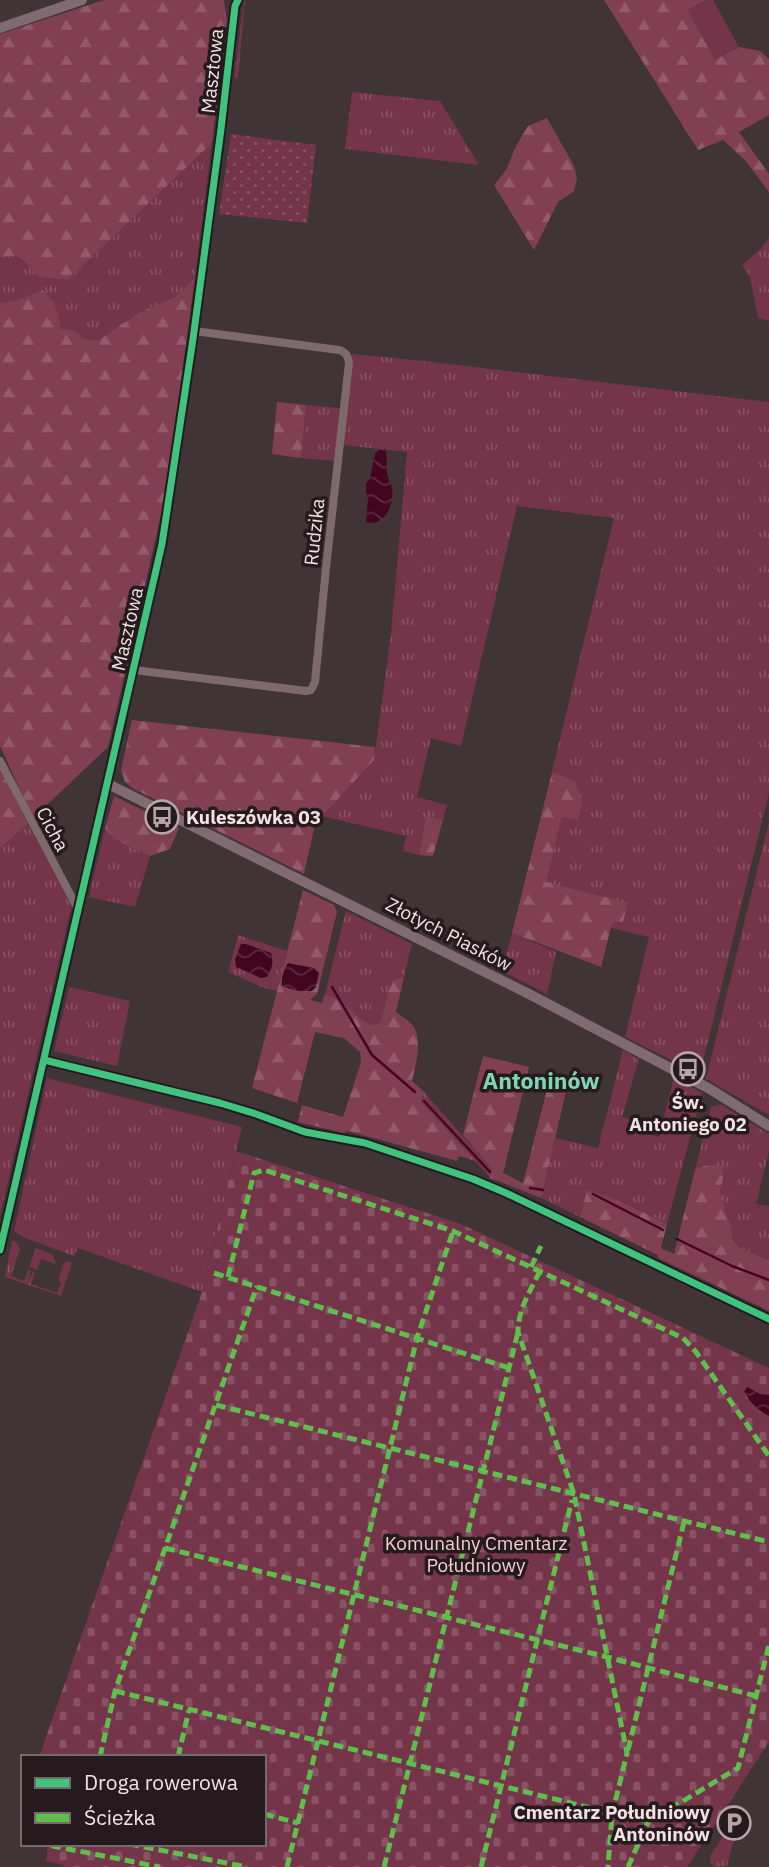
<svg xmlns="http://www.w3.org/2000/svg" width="769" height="1867" font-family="'IBM Plex Sans',sans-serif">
<defs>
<pattern id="grass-tufts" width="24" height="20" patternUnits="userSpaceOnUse" patternTransform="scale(1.75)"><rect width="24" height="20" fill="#74344a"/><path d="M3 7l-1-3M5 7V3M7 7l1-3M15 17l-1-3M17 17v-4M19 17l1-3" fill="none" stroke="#885164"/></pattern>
<pattern id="forest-firs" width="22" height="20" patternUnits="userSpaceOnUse" patternTransform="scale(1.75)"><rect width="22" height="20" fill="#813f54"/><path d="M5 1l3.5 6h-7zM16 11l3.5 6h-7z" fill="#935a6d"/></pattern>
<pattern id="cemetery-stones" width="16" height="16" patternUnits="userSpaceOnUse" patternTransform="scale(1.75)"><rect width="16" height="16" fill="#74344a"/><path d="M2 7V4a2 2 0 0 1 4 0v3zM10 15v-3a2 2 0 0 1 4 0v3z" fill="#885164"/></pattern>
<pattern id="park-dots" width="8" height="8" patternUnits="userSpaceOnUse" patternTransform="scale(1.75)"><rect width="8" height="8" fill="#74344a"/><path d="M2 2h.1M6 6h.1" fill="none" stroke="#885164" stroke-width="1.8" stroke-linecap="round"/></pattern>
<pattern id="water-waves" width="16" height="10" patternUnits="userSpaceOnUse" patternTransform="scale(1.75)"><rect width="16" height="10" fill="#440520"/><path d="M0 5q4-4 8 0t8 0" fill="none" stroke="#5f2940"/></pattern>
</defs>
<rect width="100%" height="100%" fill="#403437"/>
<path fill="url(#grass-tufts)" d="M244,0H245L238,78H234Z
M352,92L440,101L479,165L345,149Z
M212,143L195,277L175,297L138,313L99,340L84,339L73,330H60L44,290L20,299L0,303V258C18,250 27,264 39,277L68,280Z
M769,238V321L758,318L750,277L742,265L761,249Z
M352,354L415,360L769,402V792L700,1074L625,1037L649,937L611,928L612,924L617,921L546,882L562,817L575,781L552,772L614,518L517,506L461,746L431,738L417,797L447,805L443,820L426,818L419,855L403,851L406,836L322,816L374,760L391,634L407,452L343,445Z
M306,405L340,408L335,461L301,458Z
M769,822V1115L706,1079Z
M28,824L72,904L0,1216V848Z
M105,828L114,839L150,856L135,907L89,897Z
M346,911L412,944L404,977L393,980L389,988L381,1021L377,1025C363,1025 357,1014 347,1006C341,1001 332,998 325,994Z
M512,933L556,952L547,994L502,971Z
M238,935L287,951L277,991L264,988L228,972Z
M69,987L130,1001L117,1066L54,1051Z
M623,1050L639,1059L622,1117L633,1120L631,1130L659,1137L674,1077L702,1093L667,1224L641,1211L587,1190L580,1217L541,1198L555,1138L598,1148Z
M47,1078L242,1127L202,1292L78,1248L74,1256L23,1237L14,1231Z
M424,1092L492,1169L490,1178L461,1144L421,1102Z
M720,1104L769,1134V1151L756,1204L769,1206V1260L740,1248L733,1239L731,1224L727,1219L720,1191L723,1179L695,1170L711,1107Z
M12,1241L16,1242L20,1249L11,1276L24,1281L28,1270H31L28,1282L33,1271L35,1272L31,1284L57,1293L61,1282L58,1280L63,1265L67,1261L72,1263L61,1296L5,1277Z
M36,1248L53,1255L56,1264L41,1259L37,1270L29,1267Z
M737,1816L739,1819L727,1866L714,1867L710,1862V1856Z"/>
<path fill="url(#forest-firs)" d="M104,0H224L227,21L212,143L68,280L39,277C27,264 19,250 0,258V34Z
M604,0H706L688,10L715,59L739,47L760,51L769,59V115L739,132L769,174V192L745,160L723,140L698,150Z
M547,118L574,166L577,179L574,191L558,202L534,250L494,185L506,170L517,144L528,126Z
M195,277L165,497L108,747L33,818L0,746V303L20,299L43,290C55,302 60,313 60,329L74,330L84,339L99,340L138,313L175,297Z
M277,402L306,405L301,458L272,454Z
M132,720L375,747L374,760L315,824L304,874L134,789L125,782L121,770Z
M1,767L28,824L0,848V768Z
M552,772L575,781L582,802L578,820L562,817L546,882L628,903L623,922C617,921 613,921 611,927L601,967L512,933Z
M114,796L179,828L170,849L150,856L114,839L105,828Z
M426,817L443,820L433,856L419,855Z
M303,890L334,905L337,912L317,994L310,1000L322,1003L325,994C332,997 341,1001 347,1006C357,1014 363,1025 377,1025L381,1021L389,988L393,980L404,977L396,1012C401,1016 411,1022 414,1027C422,1043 416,1065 412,1081L424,1092L421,1102L476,1161L459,1156L457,1161L348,1131L344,1133L298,1122L302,1105L343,1117L361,1062L360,1052L344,1038L315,1032L297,1103L252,1088Z
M483,1056L529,1067L503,1173L523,1183L550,1078L568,1083L541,1198L490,1178L492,1169L463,1135Z
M716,1165L723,1166V1179L720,1191L727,1218L731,1224L733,1240L740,1248L769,1260V1311L658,1258V1255L580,1217L587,1190C615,1198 641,1211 667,1224L661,1248L674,1254L695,1170L704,1166Z"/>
<path fill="url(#cemetery-stones)" d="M236,1151L461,1224L769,1368V1742L687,1867H64V1865L46,1861L48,1844H264V1757H39L202,1292Z"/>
<path fill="url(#park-dots)" d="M231,134L316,145L307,223L219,214Z"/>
<path fill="#74344a" d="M706,0H713L739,47L715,60L688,10Z"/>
<path fill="url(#water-waves)" d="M385,449C388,458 386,464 387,472C387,478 391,483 392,488C395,504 384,528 366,522L368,497L366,492V484L370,478L375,454L379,450Z
M241,944H246L271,953C274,963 272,968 267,977L261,978L236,967L235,960Z
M288,963L314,968L319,973L316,987L312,991H297L282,986C281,978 284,969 288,963Z
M747,1387L760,1394L769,1395V1416C757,1410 751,1403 744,1392Z"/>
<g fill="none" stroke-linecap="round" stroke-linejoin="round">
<path stroke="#440520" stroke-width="2.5" d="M332,987L372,1055L415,1092
M424,1101L490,1172
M530,1188L543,1190
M593,1194L663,1230
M677,1239L732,1266L769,1280"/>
<path stroke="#7c6a6f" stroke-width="8" d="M134,670L306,691L311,690L315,682L326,568L349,363C348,356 346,352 339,350L194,331
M0,761L78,909
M44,1060L220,1103L256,1114L305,1132L365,1143L473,1179L506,1193L769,1319"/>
<path stroke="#806b72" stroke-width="10" d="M0,28L82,0
M108,784L529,994L710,1089L769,1126
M0,1250L162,544L193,339L221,129L235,6L238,0"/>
<path stroke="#5fbe4e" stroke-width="5" stroke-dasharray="10 5" stroke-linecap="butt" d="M531,1267L541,1246
M540,1271C530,1291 518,1310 518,1332L574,1494L627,1753L612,1815L608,1867
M214,1273L509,1368
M228,1277L254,1173L264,1170L453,1231L683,1338L696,1352L769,1456
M216,1405L769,1542
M165,1548L607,1657L756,1696
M115,1691L648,1822
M628,1750L684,1522
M100,1757L115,1691L257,1286
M178,1757L189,1710
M264,1814L298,1823
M53,1844V1846L160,1867
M129,1844L247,1867
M287,1867L417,1338L453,1231
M384,1867L518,1332
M481,1867L572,1500
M628,1867L648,1822L738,1768L769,1645"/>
<defs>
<path id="cycleway" d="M44,1060L220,1103L256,1114L305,1132L365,1143L473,1179L506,1193L769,1319
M0,1250L162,544L193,339L221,129L235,6L238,0"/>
</defs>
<use href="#cycleway" stroke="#251a1d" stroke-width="11"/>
<use href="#cycleway" stroke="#40c37c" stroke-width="7"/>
</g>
<defs>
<symbol id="bus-ring" viewBox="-11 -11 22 22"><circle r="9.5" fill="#251a1d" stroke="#b4a5a9" stroke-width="1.5"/><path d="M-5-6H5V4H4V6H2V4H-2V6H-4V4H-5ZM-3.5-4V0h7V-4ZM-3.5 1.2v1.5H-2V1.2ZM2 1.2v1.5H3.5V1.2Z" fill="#b4a5a9"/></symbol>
<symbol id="parking-ring" viewBox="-11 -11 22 22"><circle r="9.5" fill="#251a1d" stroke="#b4a5a9" stroke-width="1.5"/><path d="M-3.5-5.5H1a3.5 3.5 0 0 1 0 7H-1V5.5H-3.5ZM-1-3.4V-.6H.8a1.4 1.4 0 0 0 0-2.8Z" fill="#b4a5a9"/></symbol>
</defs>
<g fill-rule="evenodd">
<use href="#bus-ring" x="143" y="798" width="38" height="38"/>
<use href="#bus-ring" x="669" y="1050" width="38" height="38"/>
<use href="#parking-ring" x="715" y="1804" width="38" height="38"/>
</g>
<g text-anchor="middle" stroke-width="7" stroke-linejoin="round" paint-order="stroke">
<g font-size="19" fill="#f2e2e6" stroke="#251a1d">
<text transform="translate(212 71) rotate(-84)" y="7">Masztowa</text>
<text transform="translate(314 532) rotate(-84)" y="7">Rudzika</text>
<text transform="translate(127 629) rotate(-77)" y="7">Masztowa</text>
<text transform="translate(53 829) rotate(62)" y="7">Cicha</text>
<text transform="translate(449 934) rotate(27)" y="7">Złotych Piasków</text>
</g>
<g font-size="19" font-weight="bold" fill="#f2e2e6" stroke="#251a1d" text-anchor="start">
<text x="186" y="824">Kuleszówka 03</text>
<text x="688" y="1109" text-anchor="middle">Św.<tspan x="688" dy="22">Antoniego 02</tspan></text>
<text x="710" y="1819" text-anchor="end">Cmentarz Południowy<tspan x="710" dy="22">Antoninów</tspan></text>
</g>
<g font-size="19" fill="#f9cbd7" stroke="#251a1d">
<text x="476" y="1550">Komunalny Cmentarz<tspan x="476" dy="22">Południowy</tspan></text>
</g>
<g font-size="23" font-weight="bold" fill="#7ed6b3" stroke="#251a1d">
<text x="541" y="1089">Antoninów</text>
</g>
</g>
<rect x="21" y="1755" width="245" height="91" fill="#251a1d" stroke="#776a6d" stroke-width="2"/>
<rect x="35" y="1778" width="35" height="10" fill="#40c37c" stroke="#776a6d" stroke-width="2"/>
<text x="84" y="1790" font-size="21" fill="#f2e2e6">Droga rowerowa</text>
<rect x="35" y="1813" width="35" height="10" fill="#5fbe4e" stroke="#776a6d" stroke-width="2"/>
<text x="84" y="1825" font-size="21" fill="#f2e2e6">Ścieżka</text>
</svg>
